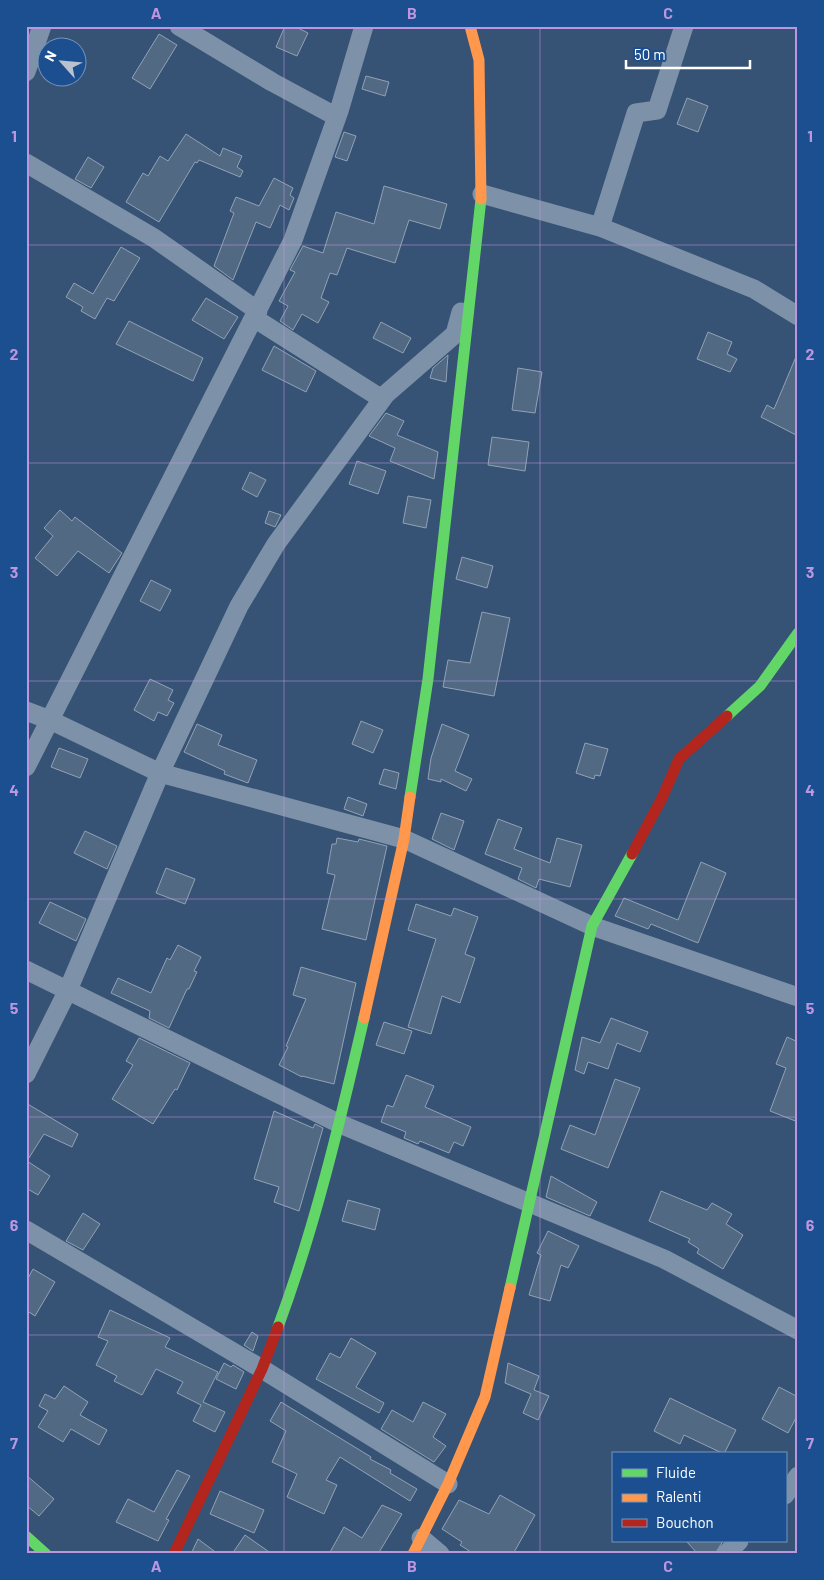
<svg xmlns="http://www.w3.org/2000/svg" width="824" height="1580" font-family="Barlow,sans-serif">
<rect width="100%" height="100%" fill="#365274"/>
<path fill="#526984" stroke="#92a2b6" d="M285,26H294L308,33L297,56L276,47Z
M159,34L177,45L150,89L132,78Z
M366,76L389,82L385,96L362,89Z
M687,98L708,106L698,132L677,124Z
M344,132L356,136L347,161L335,157Z
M186,134L220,156L223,148L242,156L237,167L243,171L240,177L199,160L197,163L195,162L159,222L126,202L143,173L148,176L160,156L168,161Z
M88,157L104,167L91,188L75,179Z
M274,178L293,188L290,195L294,198L289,210L280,205L270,228L256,222L233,280L214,266L234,213L230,211L236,197L259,206Z
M384,186L447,204L440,229L409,220L395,263L347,248L337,275L330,273L321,298L329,302L318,323L302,314L293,330L280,321L288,306L279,301L295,272L290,270L303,246L323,253L336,212L374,224Z
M121,247L140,258L114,301L107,298L95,319L81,311L83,307L66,297L74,283L93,294Z
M206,298L238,317L224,339L192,320Z
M129,321L203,358L193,381L116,344Z
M381,322L411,338L403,353L373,338Z
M708,332L732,342L727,354L737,359L730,372L697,359Z
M274,346L316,371L306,392L262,370Z
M798,352V436L761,417L767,405L774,409Z
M448,355L446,382L430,378L433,368Z
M518,368L542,372L535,413L512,410Z
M386,413L404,421L397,435L438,452L434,479L390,461L395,448L369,436Z
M492,437L529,442L525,471L488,465Z
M357,461L386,471L378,494L349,484Z
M250,472L266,480L257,497L242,489Z
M408,496L431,500L426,528L403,523Z
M60,510L72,521L75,517L122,553L109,573L78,551L57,576L35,558L53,536L44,528Z
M269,511L281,515L275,527L265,523Z
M462,557L493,566L487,588L456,579Z
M151,580L171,590L160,611L140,601Z
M482,612L510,618L494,696L443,687L448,660L470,663Z
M150,679L173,690L168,700L174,703L167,716L158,712L154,721L134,710Z
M361,721L383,730L373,753L352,744Z
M197,724L222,735L218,745L257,760L248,783L224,774L225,771L184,752Z
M442,724L469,735L455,771L472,779L466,791L441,779V782L428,779L431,758Z
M585,743L608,749L600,776L595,775L594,779L576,773Z
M59,748L88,759L80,778L51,767Z
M384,769L399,773L396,789L379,784Z
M348,797L367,804L363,816L344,809Z
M441,813L464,821L454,850L432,839Z
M498,819L522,828L514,849L550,863L557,838L582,845L570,887L539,879L536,888L518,879L522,868L485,854Z
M85,831L117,846L107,869L74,853Z
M337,838L358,842L359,839L387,846L366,940L322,929L335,875L327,873L332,844H336Z
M701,862L726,873L698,943L651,924L648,929L615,916L624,898L678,920Z
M166,868L195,879L185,904L156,893Z
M50,902L86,919L76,941L39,923Z
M416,904L451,916L454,908L478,917L465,954L475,958L460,1003L442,996L431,1034L408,1027L436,939L408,930Z
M178,945L201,957L194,971L197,972L189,989H187L169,1028L149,1018L150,1011L111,993L118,978L151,993L167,958L170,960Z
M301,967L356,983L334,1084L302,1076V1077L279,1065L288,1047L286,1046L306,999L293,995Z
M611,1018L648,1032L640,1052L617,1043L608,1069L588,1062L584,1074L575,1070L582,1037L600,1043Z
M384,1022L412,1031L404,1054L376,1045Z
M787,1037L798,1042V1122L770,1111L786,1068L776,1064Z
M139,1038L190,1063L177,1090L175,1089L153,1124L112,1099L133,1065L126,1061Z
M406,1075L434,1086L425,1107L471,1127L463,1146L454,1142L449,1153L420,1141L418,1144L404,1138L406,1132L381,1122L387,1105L393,1107Z
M615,1079L640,1088L608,1168L561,1149L570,1125L595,1135Z
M26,1103L78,1134L72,1147L44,1134L27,1161L50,1176L38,1195L26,1188Z
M274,1111L313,1128L315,1124L323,1128L299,1211L274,1202L279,1187L254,1179Z
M551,1176L597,1202L590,1216L546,1197Z
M661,1191L707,1210L712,1203L732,1214L726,1224L743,1235L723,1269L697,1253L699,1249L688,1242L690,1239L649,1221Z
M348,1200L380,1209L375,1230L342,1221Z
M83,1213L100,1224L83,1250L66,1241Z
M548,1231L579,1246L568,1268L561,1265L550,1301L529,1295L541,1255L537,1253Z
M33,1269L55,1282L35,1316L26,1310V1282Z
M110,1310L170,1338L165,1347L218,1372L203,1402L225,1412L215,1432L193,1421L201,1405L177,1393L183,1382L156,1369L142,1395L114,1381L117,1376L96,1365L108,1341L98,1337Z
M252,1332L258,1336L253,1351L244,1345Z
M351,1338L376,1353L356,1387L384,1403L379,1413L316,1379L330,1353L340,1358Z
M224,1363L231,1367L233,1365L244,1372L236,1389L216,1379Z
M508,1363L539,1376L534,1390L549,1396L538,1420L523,1413L531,1394L505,1383Z
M64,1386L88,1402L80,1415L107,1430L99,1445L71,1429L63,1442L38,1427L48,1411L39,1406L45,1394L55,1399Z
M779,1387L798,1397V1414L788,1433L762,1419Z
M670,1398L736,1430L724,1454L684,1435L680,1444L654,1431Z
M281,1402L371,1457L370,1459L391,1470L390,1473L417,1489L410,1501L340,1457L326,1480L337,1485L324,1514L287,1497L297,1474L272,1462L286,1431L270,1421Z
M423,1402L446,1414L433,1437L446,1446L434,1462L381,1429L392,1410L413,1422Z
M177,1470L190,1476L166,1519L169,1520L158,1541L116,1522L128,1499L154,1512Z
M26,1475L54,1499L39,1516L26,1505Z
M220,1491L264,1510L254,1533L210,1514Z
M500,1495L535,1515L513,1554H474L460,1545L462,1542L442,1529L459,1500L489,1514Z
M382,1505L402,1514L378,1554H329L344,1527L362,1538Z
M245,1535L272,1554H232Z
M198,1539L218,1554H191Z
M686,1541H723L715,1554H698Z"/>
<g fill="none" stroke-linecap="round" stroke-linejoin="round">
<path stroke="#7d92a8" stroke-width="19" d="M179,26L272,82L337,117
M26,72L42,26
M26,163L154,238L258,311
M482,194L600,227L754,289L798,316
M600,227L636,113L657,110L684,26
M254,318L382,399
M26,711L50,720L160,773L404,839L592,926L798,997
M26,767L293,240L339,111L364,26
M26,970L340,1124L664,1259L798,1330
M26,1074L68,990L160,773L239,606L276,544L386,394L455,334L461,312
M26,1230L262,1369L448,1484
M785,1495L798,1476
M421,1538L440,1554
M726,1554L739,1541"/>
<path stroke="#63d668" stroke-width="11" d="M727,716L760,686L798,633
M410,797L428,679L481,199
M510,1288L592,926L632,854
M278,1327C315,1227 340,1122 364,1018
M26,1536L46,1554"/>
<path stroke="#ff974d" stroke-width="11" d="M470,26L479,60L481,199
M364,1018L404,839L410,797
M413,1554L448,1484L485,1397L510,1288"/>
<path stroke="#b3261e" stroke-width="11" d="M632,854L662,798L679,759L727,716
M174,1554L262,1369L278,1327"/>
</g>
<path fill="none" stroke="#bd96df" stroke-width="1" stroke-opacity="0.55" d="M284,26V1554M540,26V1554M26,245H798M26,463H798M26,681H798M26,899H798M26,1117H798M26,1335H798"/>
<rect width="824" height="1580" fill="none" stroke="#1b4f8f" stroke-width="55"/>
<rect x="612" y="1452" width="175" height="90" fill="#1b4f8f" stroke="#7695bc"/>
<rect x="622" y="1469" width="25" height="8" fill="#63d668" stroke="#7695bc"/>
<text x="656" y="1478" font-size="15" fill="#ffffff">Fluide</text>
<rect x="622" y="1494" width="25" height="8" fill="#ff974d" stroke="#7695bc"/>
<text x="656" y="1502" font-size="15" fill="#ffffff">Ralenti</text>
<rect x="622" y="1519" width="25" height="8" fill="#b3261e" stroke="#7695bc"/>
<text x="656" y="1528" font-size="15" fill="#ffffff">Bouchon</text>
<g transform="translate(62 62) rotate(297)"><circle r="24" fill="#1b4f8f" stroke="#7695bc"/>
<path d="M0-4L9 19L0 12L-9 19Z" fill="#b9c2ce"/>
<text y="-8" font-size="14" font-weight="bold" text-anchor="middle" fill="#ffffff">N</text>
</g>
<path d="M626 60v8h124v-8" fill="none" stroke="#ffffff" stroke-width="2.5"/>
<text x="634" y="60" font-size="15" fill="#ffffff" stroke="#1b4f8f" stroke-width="4" paint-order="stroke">50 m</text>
<rect x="28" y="28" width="768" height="1524" fill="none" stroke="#bd96df" stroke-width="2"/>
<g font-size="16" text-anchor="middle" font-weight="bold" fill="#bd96df">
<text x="156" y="19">A</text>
<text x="412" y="19">B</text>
<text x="668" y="19">C</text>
<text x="14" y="142">1</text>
<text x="810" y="142">1</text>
<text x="14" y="360">2</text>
<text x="810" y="360">2</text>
<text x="14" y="578">3</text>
<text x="810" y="578">3</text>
<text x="14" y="796">4</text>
<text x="810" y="796">4</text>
<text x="14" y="1014">5</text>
<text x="810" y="1014">5</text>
<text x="14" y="1231">6</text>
<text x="810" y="1231">6</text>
<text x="14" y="1449">7</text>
<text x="810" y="1449">7</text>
<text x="156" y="1572">A</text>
<text x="412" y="1572">B</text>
<text x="668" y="1572">C</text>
</g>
</svg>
